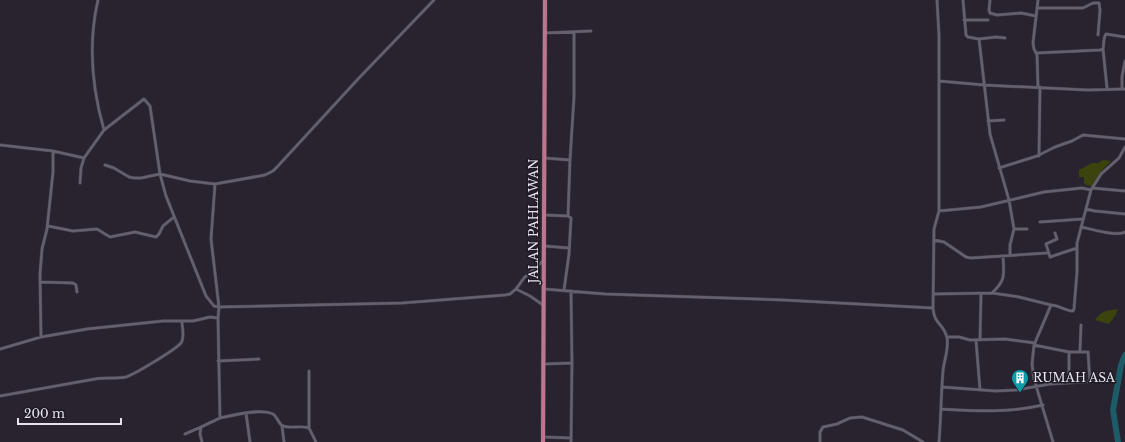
<svg xmlns="http://www.w3.org/2000/svg" width="1125" height="442" font-family="'Libre Baskerville',serif">
<rect width="100%" height="100%" fill="#28232f"/>
<path fill="#3c430d" d="M1103,160L1111,161L1101,171L1092,186L1086,185L1084,183V177H1079V170L1092,163H1098Z
M1118,309L1115,316L1109,324L1095,320C1101,311 1108,310 1118,309Z"/>
<g fill="none" stroke-linecap="round" stroke-linejoin="round">
<path stroke="#1c5b67" stroke-width="6" d="M1118,442L1113,410L1121,365L1125,355"/>
<defs>
<path id="street" d="M98,0C88,43 92,88 104,130
M937,0L939,35V211L934,229L933,308C934,325 944,323 947,338C949,349 944,360 943,371C941,395 941,418 939,442
M963,0L966,35L968,37L979,39L990,134L1009,200L1014,229L1010,245V255
M990,0L989,10L990,13L997,15L1021,13L1036,16
M1037,8H1083L1093,3H1099L1100,10L1098,35
M964,20H988
M545,33L591,31
M979,39L996,37L1005,38
M1103,49L1107,88
M1037,53L1100,50L1103,49C1104,45 1103,38 1106,34L1125,37
M939,81L984,85L1088,90L1125,89
M1038,87L1037,55L1034,49L1033,43L1038,0
M1122,88V77L1125,61
M988,121L1004,120
M0,145L53,151V172L47,229L42,249L40,274L41,337
M53,151L84,158
M1039,156L1040,87
M544,158L570,160L568,216
M570,160L574,97V32
M105,165L114,168L129,177L134,178H141L160,174L190,181L215,184L265,175L273,171L277,167L359,78L434,0
M999,168L1037,156L1055,147L1072,141L1083,135L1125,139
M80,183L81,168L84,158L104,130L144,99L150,106L160,174L166,196L206,296L214,306L219,307L402,303L505,295L510,294L516,289L530,296L543,305
M215,184L211,239L219,307L218,318L220,418C233,415 261,408 273,414C278,417 278,424 283,426C291,429 300,425 309,428L316,442
M1092,188L1125,191
M1086,209L1095,211L1125,214
M939,211L981,207L1044,192L1082,188L1091,190
M544,215L568,216L571,218L569,254L564,290
M1040,222L1083,219
M48,226L73,231L97,229L110,237L135,232L156,237L159,234L163,226L174,217
M1081,227C1092,229 1116,237 1125,232
M1014,229H1027
M1055,233L1057,239L1046,244L1050,257L1077,248
M934,240L944,242L966,257L971,258L1047,253
M544,246L569,248
M40,282L73,283L76,285L77,292
M516,289L524,278L544,260
M544,289L605,294L783,300L933,308
M571,291L572,363L571,442
M992,293C1006,280 1004,275 1003,256
M934,294L992,293L1019,297L1051,305
M947,337H959L970,340L1005,339L1035,343
M976,340L980,390
M980,340L981,294
M1034,345L1069,352H1088L1090,382
M0,349L41,337L87,329L163,321H193L210,317L218,318
M1080,351L1081,325
M1069,352V383
M218,361L259,359
M544,364L572,363
M942,387L996,391L1016,390L1050,384L1101,381
M0,396L95,379C106,377 116,379 126,377C135,374 175,350 181,343C185,337 182,328 182,322
M941,409C977,411 1008,413 1043,405
M246,413L250,442
M282,426L284,442
M309,428V371
M185,434L201,427
M543,437L571,438
M202,442L200,434L201,427L220,418
M820,442V432L823,427L837,424L850,418L862,417L903,430L923,442
M1053,442L1034,379L1032,364L1034,345L1051,305C1059,305 1065,311 1073,311L1074,309L1077,272V243L1091,190L1101,174L1119,158L1125,147"/>
<path id="primary" d="M543,442L545,0"/>
</defs>
<use href="#street" stroke="#44404a" stroke-width="3.5"/>
<use href="#primary" stroke="#44404a" stroke-width="5"/>
<use href="#street" stroke="#65606e" stroke-width="2.5"/>
<use href="#primary" stroke="#be768e" stroke-width="4"/>
</g>
<defs>
<symbol id="building-pin" viewBox="-11 -11 22 30"><path d="M0 17L-7.5 6A9.5 9.5 0 1 1 7.5 6Z" fill="#0f9aa8" stroke="#1f1a25"/><path d="M-4-6H4V6H1V3H-1V6H-4ZM-2.5-4.3h1.7v1.8h-1.7ZM.8-4.3h1.7v1.8H.8ZM-2.5-1h1.7V.8h-1.7ZM.8-1h1.7V.8H.8Z" fill="#fff"/></symbol>
</defs>
<g fill-rule="evenodd">
<use href="#building-pin" x="1010" y="368" width="20" height="27"/>
</g>
<g text-anchor="middle" stroke-width="3" stroke-linejoin="round" paint-order="stroke">
<g font-size="12" fill="#e6e3eb" stroke="#1f1a25">
<text transform="translate(534 221) rotate(-90)" y="4">JALAN PAHLAWAN</text>
</g>
<g font-size="12" fill="#e6e3eb" stroke="#1f1a25" text-anchor="start">
<text x="1033" y="382">RUMAH ASA</text>
</g>
</g>
<path d="M18 418v6h103v-6" fill="none" stroke="#e6e3eb" stroke-width="2"/>
<text x="24" y="418" font-size="12" fill="#e6e3eb" stroke="#1f1a25" stroke-width="3" paint-order="stroke">200 m</text>
</svg>
